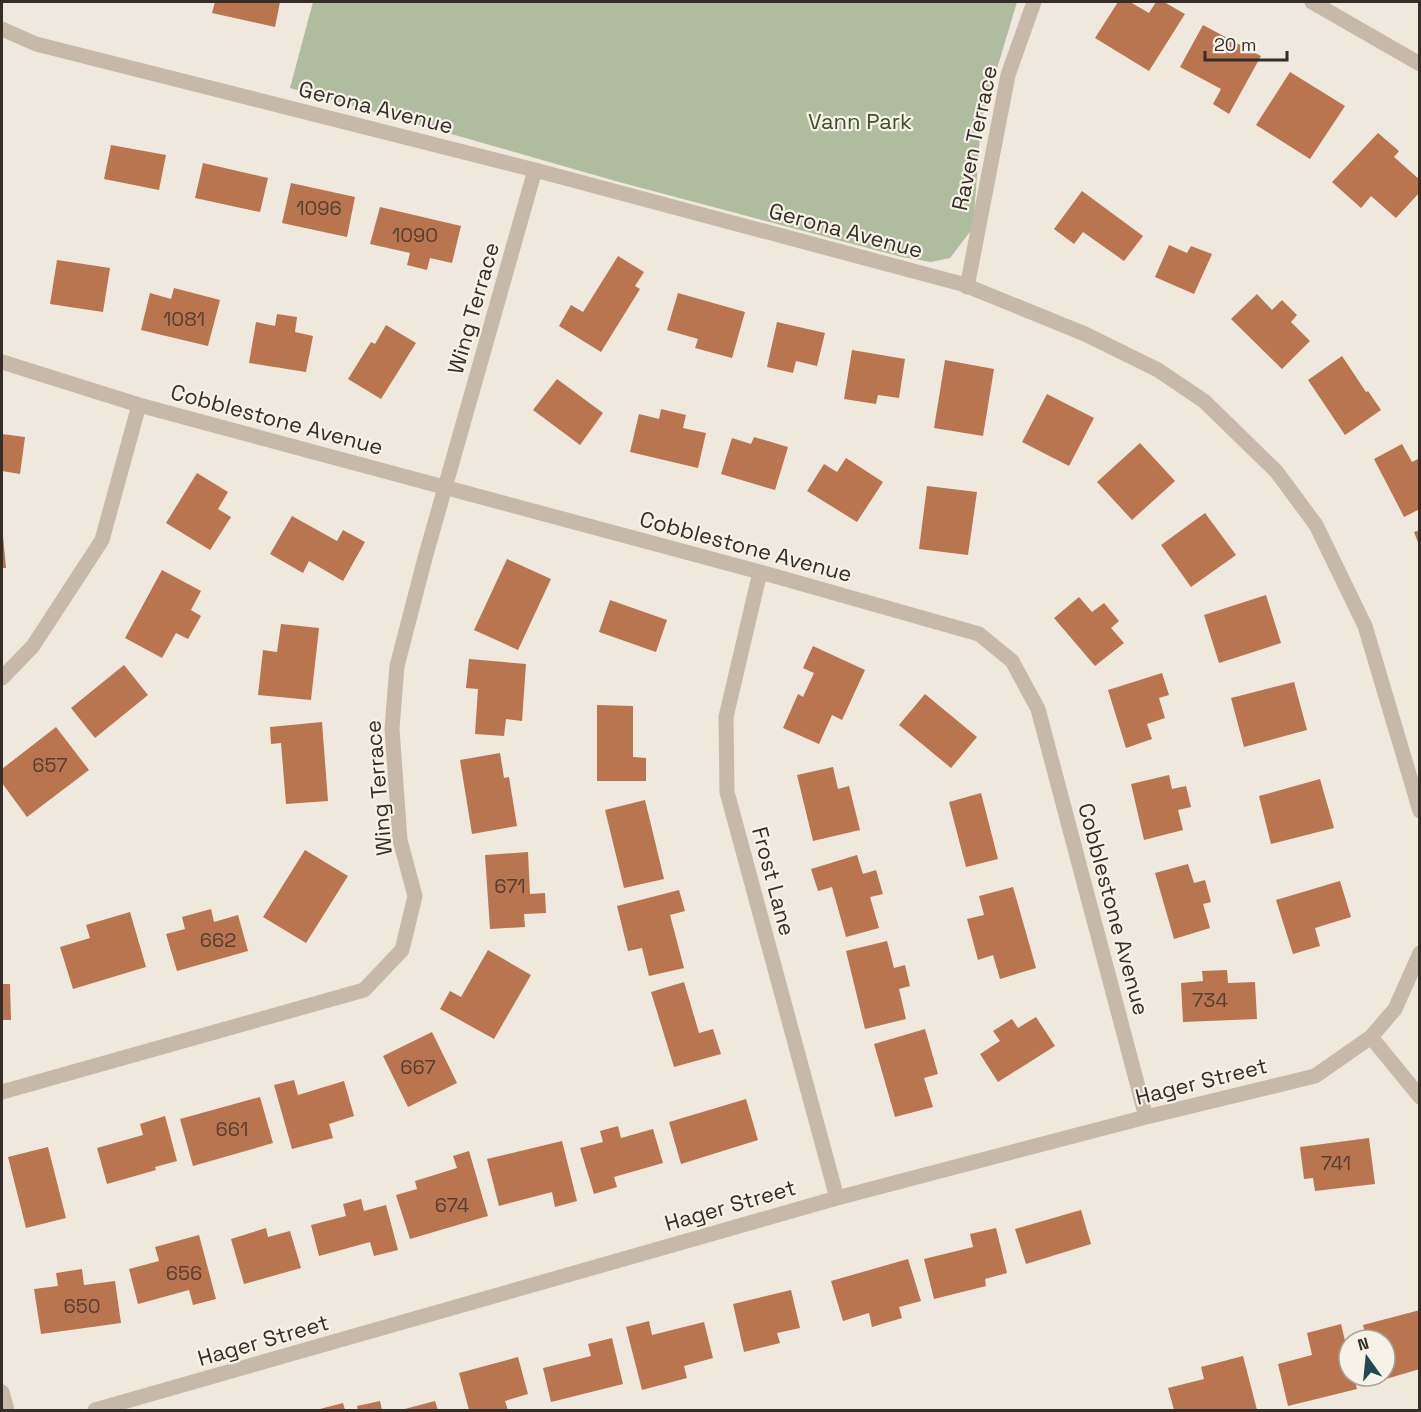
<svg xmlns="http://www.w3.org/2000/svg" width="1421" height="1412" font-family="'Space Grotesk',sans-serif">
<rect width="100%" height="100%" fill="#efe8dc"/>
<path fill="#afbd9e" d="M313,2H1017L981,122L973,228L950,258L931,262L902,257L619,182L290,88Z"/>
<path fill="#b97550" d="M215,2H280L275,27L212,13Z
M1118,2H1130L1149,13L1156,2H1164L1185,14L1149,71L1095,38Z
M1203,25L1261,56L1229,114L1213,104L1221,89L1180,67Z
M1290,72L1345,106L1310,159L1256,125Z
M1378,133L1399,151L1394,157L1420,180V192L1396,218L1371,196L1361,208L1332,182Z
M111,145L166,155L159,190L104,179Z
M203,163L268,178L260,212L195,198Z
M291,183L355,197L347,237L282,223Z
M1082,191L1143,236L1124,261L1083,232L1074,244L1054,229Z
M380,207L461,226L452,263L430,258L427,270L407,265L410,253L370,244Z
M1169,245L1187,253L1191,246L1212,254L1194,294L1155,277Z
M618,256L644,272L635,286L640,289L601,352L559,326L571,305L583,312Z
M57,260L110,268L103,312L50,304Z
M174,288L220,300L208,346L141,330L150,293L171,299Z
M678,293L745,312L732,358L695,348L698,339L667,330Z
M1257,294L1272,310L1282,300L1297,315L1291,322L1310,341L1282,369L1231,319Z
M277,314L297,317L295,332L313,336L306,372L249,363L256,322L275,326Z
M777,322L825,333L817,366L796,361L793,373L767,367Z
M386,325L416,343L381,399L348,379L371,342L375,344Z
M852,350L905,359L899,398L878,395L876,404L844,399Z
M1342,356L1366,392L1368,391L1381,410L1345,435L1308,380Z
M945,360L994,369L983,436L934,428Z
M557,379L603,413L580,445L533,410Z
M1047,394L1094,418L1069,466L1022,442Z
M661,409L686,415L683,428L706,433L698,468L630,452L639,414L659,419Z
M2,434L25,437L20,474L2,471Z
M754,437L788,447L775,490L721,474L732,438L751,444Z
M1140,443L1175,481L1132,520L1097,482Z
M1402,444L1412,462L1420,458V509L1404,517L1374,459Z
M846,458L883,482L857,522L807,491L824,464L837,472Z
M197,473L228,492L218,509L231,517L210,550L166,523Z
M927,486L977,492L968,555L919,549Z
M1205,513L1236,555L1191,587L1161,545Z
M292,516L337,541L343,530L365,542L343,581L309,561L303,573L270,554Z
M1420,530V544L1419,545L1414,532Z
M2,536H3L6,568H2Z
M507,559L551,579L518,650L474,630Z
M162,570L201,591L191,610L201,616L188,639L176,633L162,658L125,638Z
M1266,595L1281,643L1219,663L1204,615Z
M1079,597L1092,612L1104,603L1119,621L1111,628L1124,643L1095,666L1054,618Z
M610,600L667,620L656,652L599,632Z
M281,624L319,628L311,700L258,695L263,650L277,652Z
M813,646L865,670L842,720L832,715L819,744L783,728L798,694L803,697L814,673L803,668Z
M469,659L526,664L522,721L506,719L504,736L475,734L478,689L466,688Z
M124,665L148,695L95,738L71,708Z
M1162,673L1169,695L1159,698L1165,718L1147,724L1152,739L1126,748L1108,690Z
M1294,682L1307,730L1244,747L1231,698Z
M925,694L977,737L951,768L899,725Z
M597,705L633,706V757L646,758V781H597Z
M322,722L328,801L286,804L281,743L271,744L270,727Z
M56,727L89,770L27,817L2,783V769Z
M500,753L504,778L509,777L517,826L472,834L460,760Z
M833,767L838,789L849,786L860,830L813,841L797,775Z
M1169,775L1172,789L1186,786L1191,807L1178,810L1183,830L1144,840L1131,784Z
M1320,779L1334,828L1271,844L1259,796Z
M981,793L998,859L966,867L949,802Z
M645,800L664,879L624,888L605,810Z
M305,850L348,876L306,943L263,917Z
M528,852L530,894L545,893L546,913L524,914L525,927L490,929L485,855Z
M857,855L863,874L876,870L883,894L870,897L879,928L846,937L832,887L818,891L811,869Z
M1188,864L1194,883L1205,880L1211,902L1203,904L1210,928L1174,939L1155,873Z
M1340,881L1351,917L1315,928L1320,946L1293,954L1276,900Z
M1013,887L1036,968L1000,979L993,955L978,960L967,919L984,915L979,896Z
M679,890L685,911L670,915L684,968L649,976L642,948L628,951L617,906Z
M211,909L214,922L238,915L248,951L177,971L166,934L185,929L182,917Z
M130,912L146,967L73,989L60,947L90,938L86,925Z
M887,941L894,968L905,965L910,986L899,989L906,1019L865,1029L846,951Z
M488,950L531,975L494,1039L440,1009L450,991L461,997Z
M1227,970L1228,983L1255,982L1257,1019L1183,1022L1181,983L1203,981L1202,971Z
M684,982L699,1033L713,1029L721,1054L674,1067L651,992Z
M2,984H10L11,1020H2Z
M1036,1017L1055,1046L998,1082L980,1054L1000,1041L993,1031L1012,1019L1018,1028Z
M925,1029L938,1074L924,1078L933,1107L895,1117L874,1044Z
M432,1032L457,1083L408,1107L383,1056Z
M294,1080L298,1095L344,1081L354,1116L329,1124L333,1138L292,1149L274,1085Z
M260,1097L273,1143L193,1166L180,1119Z
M746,1099L758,1140L681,1164L669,1122Z
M165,1116L177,1161L155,1167L156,1170L107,1184L97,1148L143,1135L140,1124Z
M618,1126L621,1138L653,1129L663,1163L614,1177L617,1187L594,1194L580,1148L603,1142L600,1131Z
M1369,1138L1375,1184L1315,1191L1313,1178L1304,1179L1300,1147Z
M562,1141L577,1201L555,1207L552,1192L499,1206L487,1159Z
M48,1147L66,1218L26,1228L8,1157Z
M469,1151L488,1216L410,1239L396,1195L417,1189L415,1181L457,1168L453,1156Z
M361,1199L364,1211L386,1205L398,1250L374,1256L370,1242L319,1256L311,1225L346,1216L343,1204Z
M1081,1210L1091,1244L1026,1264L1015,1229Z
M266,1228L268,1237L290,1231L301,1268L244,1284L231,1239Z
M996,1228L1007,1273L985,1279L986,1286L934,1299L924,1259L973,1247L970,1234Z
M199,1235L216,1299L193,1305L189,1290L138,1304L129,1269L159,1261L155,1247Z
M908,1259L921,1301L899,1307L902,1318L872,1327L869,1313L843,1321L831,1281Z
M82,1269L84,1285L115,1281L121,1323L41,1334L34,1289L58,1286L56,1273Z
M791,1290L800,1328L777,1333L780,1343L744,1352L733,1304Z
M1420,1310V1369L1379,1381L1378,1376H1385V1340H1367L1363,1325Z
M649,1321L652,1335L704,1322L713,1358L684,1366L687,1378L642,1390L626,1327Z
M1341,1324L1349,1357V1376H1354L1357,1389L1288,1406L1278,1364L1312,1355L1307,1333Z
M612,1338L623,1384L551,1402L543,1368L591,1356L588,1344Z
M1243,1356L1257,1410H1174L1168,1388L1204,1379L1201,1367Z
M518,1357L528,1394L505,1401L508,1410H469L459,1373Z
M380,1401L382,1410H358L357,1406Z
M435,1401L438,1410H401Z
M343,1403L345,1410H316Z"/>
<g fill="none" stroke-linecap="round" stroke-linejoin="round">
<path stroke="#c6b9a9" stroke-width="15" d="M1312,2L1420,64
M2,29L36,44L535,170L962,284L1085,334L1158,370L1204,401L1276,471L1316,525L1365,626L1420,811
M967,287L1008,75L1034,2
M2,362L139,405L760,572L979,634L1012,661L1038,709L1146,1117
M760,572L726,717L727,792L837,1198
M2,678L33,646L102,540L139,405
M1371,1037L1420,1097
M2,1092L364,990L402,950L415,896L400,840L392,729L397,666L425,558L535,170
M2,1392L7,1410
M95,1410L837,1198L1146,1117L1315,1076L1371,1037L1395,1009L1420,953"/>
</g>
<g text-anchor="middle" stroke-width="4.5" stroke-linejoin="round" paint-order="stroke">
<g font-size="20" fill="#553f32">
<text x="319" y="215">1096</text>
<text x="415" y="242">1090</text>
<text x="184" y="326">1081</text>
<text x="50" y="772">657</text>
<text x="510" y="893">671</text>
<text x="218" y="947">662</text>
<text x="1210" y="1007">734</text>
<text x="418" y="1074">667</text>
<text x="232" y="1136">661</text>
<text x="1336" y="1170">741</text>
<text x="452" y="1212">674</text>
<text x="184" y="1280">656</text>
<text x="82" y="1313">650</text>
</g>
<g font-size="22" fill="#342d28" stroke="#f7f2e8">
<text transform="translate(376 107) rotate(14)" y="8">Gerona Avenue</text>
<text transform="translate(974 138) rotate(-78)" y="8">Raven Terrace</text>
<text transform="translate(846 230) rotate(15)" y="8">Gerona Avenue</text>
<text transform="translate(473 308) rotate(-74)" y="8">Wing Terrace</text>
<text transform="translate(277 419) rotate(15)" y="8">Cobblestone Avenue</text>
<text transform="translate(746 546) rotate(15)" y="8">Cobblestone Avenue</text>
<text transform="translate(378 788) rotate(-95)" y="8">Wing Terrace</text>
<text transform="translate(774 881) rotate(75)" y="8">Frost Lane</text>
<text transform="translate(1114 909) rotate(75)" y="8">Cobblestone Avenue</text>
<text transform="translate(1201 1081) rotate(-14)" y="8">Hager Street</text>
<text transform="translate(730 1205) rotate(-16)" y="8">Hager Street</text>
<text transform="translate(263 1340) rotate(-16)" y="8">Hager Street</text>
</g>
<g font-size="22" fill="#40502f" stroke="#f7f2e8">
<text x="860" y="129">Vann Park</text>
</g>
</g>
<rect width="1421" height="1412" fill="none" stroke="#342d28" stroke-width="6"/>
<g transform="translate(1367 1358) rotate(345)"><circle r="28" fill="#f7f2e8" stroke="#a9a39b" stroke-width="1.5"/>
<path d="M0-4.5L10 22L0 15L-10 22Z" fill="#224951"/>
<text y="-9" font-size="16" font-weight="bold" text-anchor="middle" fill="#342d28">N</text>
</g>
<path d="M1205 51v9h82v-9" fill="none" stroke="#342d28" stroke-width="3"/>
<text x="1214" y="51" font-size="18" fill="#342d28" stroke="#f7f2e8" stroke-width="4.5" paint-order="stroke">20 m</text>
</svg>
